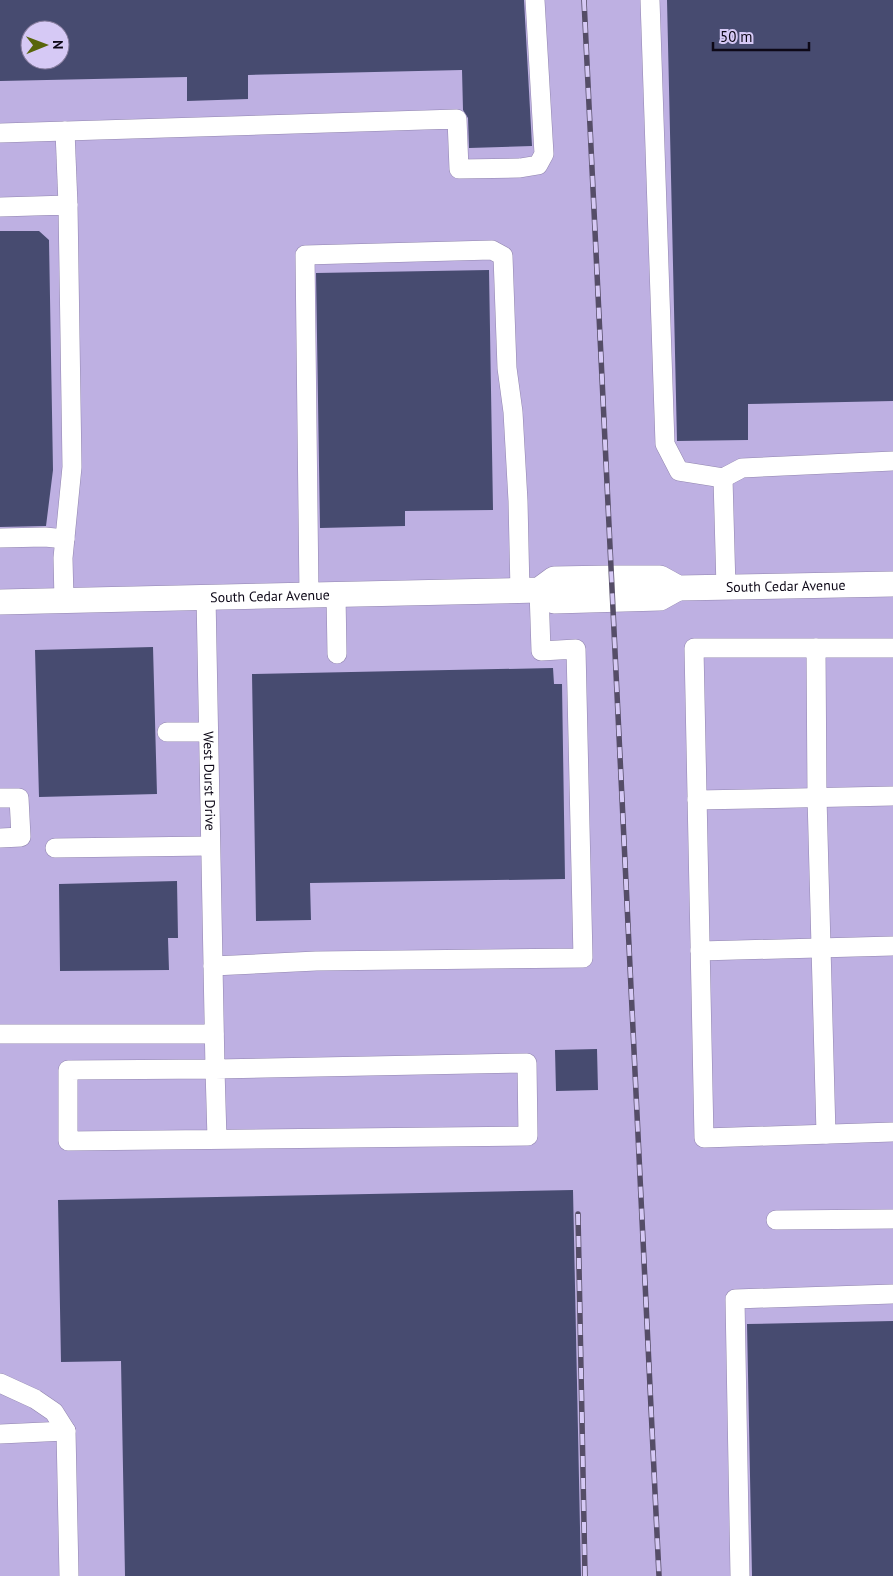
<svg xmlns="http://www.w3.org/2000/svg" width="893" height="1576" font-family="'PT Sans',sans-serif">
<rect width="100%" height="100%" fill="#c9bce8"/>
<path fill="#beb0e2" fill-rule="evenodd" d="M0,0H893V1576H0ZM30,30H60V60H30Z"/>
<path fill="#474b70" fill-rule="evenodd" d="M0,0H524L532,146L469,148L468,118L463,110L462,70L248,75V99L187,101V77L0,81ZM30,30H60V60H30Z
M667,0H893V401L748,404V440L677,441Z
M0,231H39L49,240L53,470L46,526L0,527Z
M489,270L493,510L405,511V526L320,528L316,273Z
M153,647L157,794L39,797L35,650Z
M553,668L554,684H562L565,879L310,883L311,920L256,921L252,674Z
M177,881L178,938H168L169,970L60,971L59,884Z
M597,1049L598,1090L556,1091L555,1050Z
M573,1190L581,1576H125L121,1361L61,1362L58,1200Z
M893,1321V1576H752L747,1324Z"/>
<g fill="none" stroke-linecap="round" stroke-linejoin="round">
<defs>
<g id="minor">
<path d="M650,0L665,444L679,471L723,478L742,468L893,461"/>
<path d="M65,131L68,205"/>
<path d="M0,133L457,119L459,169L520,168L538,165L544,154L535,0"/>
<path d="M0,207L68,205L72,467L63,558L64,600"/>
<path d="M723,478L726,588"/>
<path d="M0,538L45,537L65,539"/>
<path d="M336,594L337,654"/>
<path d="M309,595L305,255L492,250L503,256L507,368L513,412L518,501L520,591"/>
<path id="s1" d="M206,596L215,1069L527,1063L528,1136L68,1141V1070L215,1069L217,1139"/>
<path d="M816,648L817,797L826,1134"/>
<path d="M893,648H694L704,1138L893,1132"/>
<path d="M167,732H208"/>
<path d="M0,798H19L21,837L0,838"/>
<path d="M697,800L893,796"/>
<path d="M55,848L210,846"/>
<path d="M700,951L893,946"/>
<path d="M213,966L316,961L583,958L576,649L541,651L539,590"/>
<path d="M0,1034H214"/>
<path d="M776,1220L893,1219"/>
<path d="M0,1383L35,1399L54,1412L66,1431L69,1576"/>
<path d="M0,1434L66,1431"/>
<path d="M740,1576L735,1299L893,1294"/>
</g>
<g id="major">
<path d="M539,590L554,601L660,598L678,588"/>
<path id="s2" d="M0,602L539,590L554,579L612,578H660L678,588L893,584"/>
</g>
</defs>
<use href="#minor" stroke="#9185ae" stroke-width="20"/>
<use href="#major" stroke="#9185ae" stroke-width="26"/>
<use href="#minor" stroke="#fff" stroke-width="19"/>
<use href="#major" stroke="#fff" stroke-width="25"/>
<defs>
<path id="rail" d="M584,0L659,1576
M578,1214L585,1576"/>
</defs>
<use href="#rail" stroke="#554d67" stroke-width="5.5"/>
<use href="#rail" stroke="#d6c9f5" stroke-width="4" stroke-dasharray="11" stroke-linecap="butt"/>
</g>
<g text-anchor="middle" stroke-width="5" stroke-linejoin="round" paint-order="stroke">
<g font-size="14" fill="#0d0817" stroke="#d6c9f5">
<text dy="5" stroke="none"><textPath href="#s2" startOffset="792">South Cedar Avenue</textPath></text>
<text dy="5" stroke="none"><textPath href="#s2" startOffset="270">South Cedar Avenue</textPath></text>
<text dy="5" stroke="none"><textPath href="#s1" startOffset="185">West Durst Drive</textPath></text>
</g>
</g>
<g transform="translate(45 45) rotate(89)"><circle r="24" fill="#d6c9f5" stroke="#867c9c"/>
<path d="M0-4L9 19L0 12L-9 19Z" fill="#58650a"/>
<text y="-8" font-size="14" font-weight="bold" text-anchor="middle" fill="#0d0817">N</text>
</g>
<path d="M713 42v8h96v-8" fill="none" stroke="#0d0817" stroke-width="2.5"/>
<text x="720" y="42" font-size="15" fill="#0d0817" stroke="#d6c9f5" stroke-width="4" paint-order="stroke">50 m</text>
</svg>
